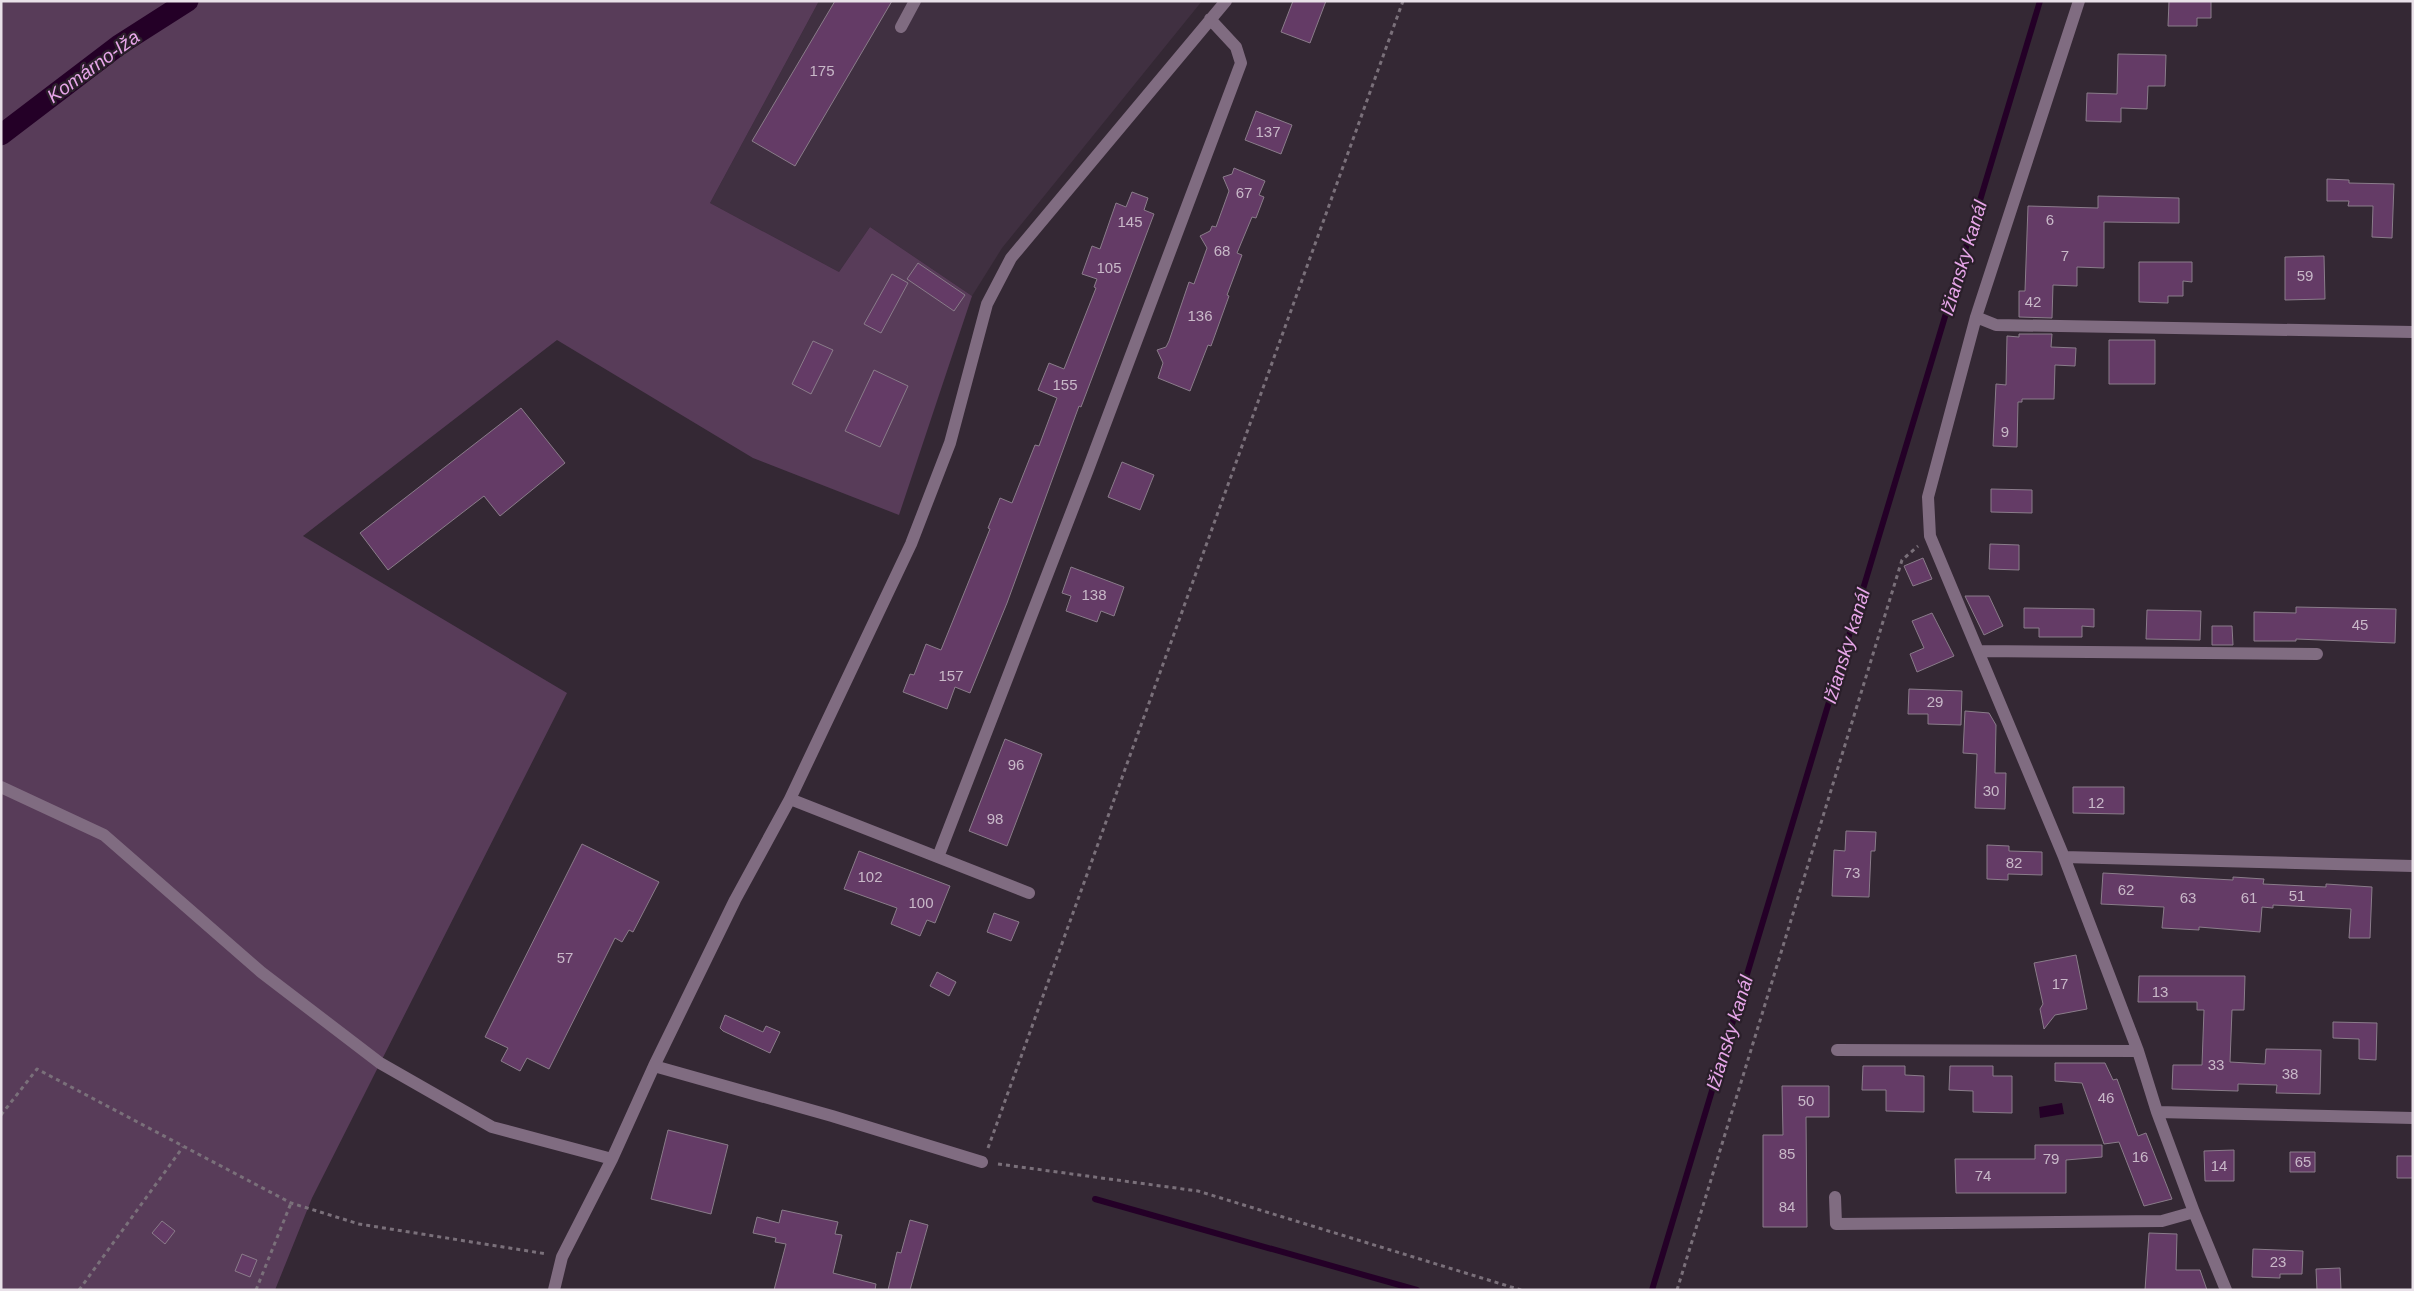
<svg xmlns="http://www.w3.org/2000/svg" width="2414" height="1291" font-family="Helvetica,sans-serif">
<rect width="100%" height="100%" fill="#342834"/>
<path fill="#403041" d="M819,1H1202L1002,248L972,296L870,227L839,272L710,203Z"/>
<path fill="#583c59" d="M1,1H819L710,203L839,272L870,227L972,296L899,515L753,458L557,340L303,536L567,693L312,1198L275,1290H1Z"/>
<path fill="#240027" d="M2062,1103L2064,1114L2040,1118L2039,1107Z"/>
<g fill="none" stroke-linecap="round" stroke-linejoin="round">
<path stroke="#240027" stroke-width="6" d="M1095,1199L1417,1290
M1652,1290L2040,1"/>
<path stroke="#240027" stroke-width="21" d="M1,135L119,45L188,1"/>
</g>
<path fill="#643b66" stroke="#8a7c8a" d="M835,1H892L795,166L752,141Z
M1293,1H1326L1310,43L1281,32Z
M2169,1H2211V18H2197V26H2168Z
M2118,54L2166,55L2165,86H2148L2147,109L2121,108V122L2086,121L2087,93L2117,94Z
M1256,111L1292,125L1281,154L1245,140Z
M1234,168L1265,181L1259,195L1264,197L1256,218L1252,217L1237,253L1242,255L1227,295L1229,296L1211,346L1208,345L1190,391L1158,378L1163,363L1157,350L1166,347L1169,341L1189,282L1194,284L1207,248L1200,236L1210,231L1212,226L1216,227L1229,191L1223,177L1232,174Z
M2327,179L2349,180V183L2394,184L2392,238L2372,237L2373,206H2348L2349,201H2327Z
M1132,192L1148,198L1144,210L1154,214L1081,407L1079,406L1007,603L970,693L955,687L947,709L903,692L910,674L914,675L926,644L941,650L990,529L988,528L1000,498L1012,503L1035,445L1039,446L1057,398L1038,390L1049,363L1064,369L1096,288L1094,287L1097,279L1082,274L1092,246L1100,249L1116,203L1126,207Z
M2098,196L2179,198V223L2104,222V268L2077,267V286L2053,285L2052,318L2019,317V291H2025L2028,206L2098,208Z
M2324,256L2325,299L2285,300V257Z
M2139,262H2192V282L2183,281V296H2168V303L2139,302Z
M918,263L965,295L954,311L907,279Z
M892,274L908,283L881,333L864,324Z
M2019,334H2052L2051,347L2076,348L2075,366L2055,365L2054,399H2022V402H2018L2017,447L1993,446L1996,384L2006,385L2007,336L2019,337Z
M2109,340H2155V384H2109Z
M813,341L833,350L811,394L792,384Z
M874,370L908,386L880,447L845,431Z
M521,408L565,463L500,516L484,496L388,570L360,533Z
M1122,462L1154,475L1140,510L1108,497Z
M1991,489L2032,490V513L1991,512Z
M1990,544L2019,545V570L1989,569Z
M1923,558L1932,579L1913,586L1904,566Z
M1071,567L1124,587L1114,616L1101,611L1097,622L1066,611L1071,596L1062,593Z
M1965,596H1989L2003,626L1984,635Z
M2296,607L2396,609L2395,643L2296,639V641H2254V612L2296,613Z
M2024,608L2094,609V627L2082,626V637H2039V628H2024Z
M2147,610L2201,611L2200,640L2146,639Z
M1932,613L1954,656L1917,672L1910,654L1924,648L1912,621Z
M2212,626H2232L2233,645H2212Z
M1909,689L1962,691L1961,725L1928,724V714H1908Z
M1965,711L1989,713L1996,725L1995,773H2006L2005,809L1975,808L1977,754L1963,753Z
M1005,739L1042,754L1007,846L969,831Z
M2073,787H2124V814L2073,813Z
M1846,831L1876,832L1875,851H1871L1869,897L1832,896L1834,850L1845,851Z
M582,844L659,882L633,932L629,930L622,942L615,938L549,1069L527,1058L520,1071L501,1061L508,1048L485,1037Z
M1987,845L2009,846V851L2042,852V875L2008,874V880L1987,879Z
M859,851L950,886L935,923L927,920L920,936L891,924L897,908L844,889Z
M2103,873L2233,880V877L2264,879L2263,884L2326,887V884L2372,887L2370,938H2349L2351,909L2273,905V908L2262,907L2260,932L2199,927V930L2162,928L2164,907L2101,904Z
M994,913L1019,922L1011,941L987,932Z
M2076,955L2087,1009L2055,1015L2044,1029L2040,1009L2043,1004L2034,963Z
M937,972L956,982L949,996L930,986Z
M2139,976H2245L2244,1010H2232L2230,1062L2265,1064L2266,1049L2321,1050L2320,1094L2276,1093L2277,1085L2238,1084V1091L2172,1089L2173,1065H2202L2204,1010H2197V1002H2138Z
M725,1015L763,1032L766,1026L780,1032L770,1053L723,1031L720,1028Z
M2333,1022L2377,1023L2376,1060L2359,1059V1039L2333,1038Z
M2055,1063H2105L2113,1080L2117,1079L2138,1136L2146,1133L2172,1199L2144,1206L2119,1142L2104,1144L2082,1083L2055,1081Z
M1863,1066H1905V1075L1924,1076V1112L1886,1111V1090H1862Z
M1950,1066H1993V1076H2012V1113L1973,1112V1091L1949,1090Z
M1782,1086H1829V1117H1806L1807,1227H1763V1135H1783Z
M668,1130L728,1145L711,1214L651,1199Z
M2035,1145H2102V1157L2066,1160V1193H1956L1955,1159H2035Z
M2234,1150V1181H2205L2204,1151Z
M2290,1152H2315V1172H2290Z
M2397,1156H2413V1178H2397Z
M782,1210L838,1222L835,1234L842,1235L833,1273L876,1284L875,1290H774L786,1244L775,1242L776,1238L753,1233L757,1217L779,1223Z
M910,1220L928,1225L910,1290H888L897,1252L901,1253Z
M162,1221L175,1231L165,1244L152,1233Z
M2149,1233L2177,1234L2176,1270H2200L2207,1290H2145Z
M2253,1249L2303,1251L2302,1274H2280V1278L2252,1277Z
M242,1254L257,1260L250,1277L235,1271Z
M2340,1268L2341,1290H2317L2316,1269Z"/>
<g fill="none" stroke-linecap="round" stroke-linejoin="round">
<path stroke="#7a707a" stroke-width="3" stroke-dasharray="4 4" stroke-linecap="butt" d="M1,1115L37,1069L291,1203L359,1224L547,1254
M988,1148L1403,1
M998,1164L1198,1191L1521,1290
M79,1290L183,1147
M256,1290L291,1203
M1677,1290L1902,560L1918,546"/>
<path stroke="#806c81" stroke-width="12" d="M2079,1L1976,317L1928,497L1930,536L2064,857L2138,1051L2157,1112L2194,1212L2226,1290
M901,27L915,1
M1976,317L1996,325L2413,332
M1978,651L2317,654
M1,787L104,835L261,972L380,1063L492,1127L612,1159
M790,799L1029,893
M938,857L1087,472L1241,63L1236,47L1210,19
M2064,857L2413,866
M1837,1050L2138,1051
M654,1066L832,1116L982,1162
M2157,1112L2413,1118
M1835,1197L1836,1224L2162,1221L2194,1212
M554,1290L562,1257L612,1159L654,1066L735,900L790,799L911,544L950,443L987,304L1011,258L1226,1"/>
</g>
<g text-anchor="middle" stroke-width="4.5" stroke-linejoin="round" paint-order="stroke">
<g font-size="15" fill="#c8b8c8">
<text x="822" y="76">175</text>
<text x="1268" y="137">137</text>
<text x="1244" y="198">67</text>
<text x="2050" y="225">6</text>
<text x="1130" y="227">145</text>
<text x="1222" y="256">68</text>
<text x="2065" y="261">7</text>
<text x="1109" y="273">105</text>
<text x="2305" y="281">59</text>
<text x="2033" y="307">42</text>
<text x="1200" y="321">136</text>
<text x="1065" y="390">155</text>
<text x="2005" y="437">9</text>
<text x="1094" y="600">138</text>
<text x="2360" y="630">45</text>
<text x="951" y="681">157</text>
<text x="1935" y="707">29</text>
<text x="1016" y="770">96</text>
<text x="1991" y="796">30</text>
<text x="2096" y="808">12</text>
<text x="995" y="824">98</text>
<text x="2014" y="868">82</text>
<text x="1852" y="878">73</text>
<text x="870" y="882">102</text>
<text x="2126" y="895">62</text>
<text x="2297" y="901">51</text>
<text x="2188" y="903">63</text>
<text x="2249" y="903">61</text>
<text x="921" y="908">100</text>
<text x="565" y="963">57</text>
<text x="2060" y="989">17</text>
<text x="2160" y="997">13</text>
<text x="2216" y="1070">33</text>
<text x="2290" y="1079">38</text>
<text x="2106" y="1103">46</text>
<text x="1806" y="1106">50</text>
<text x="1787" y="1159">85</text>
<text x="2140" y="1162">16</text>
<text x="2051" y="1164">79</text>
<text x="2303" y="1167">65</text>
<text x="2219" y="1171">14</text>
<text x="1983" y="1181">74</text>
<text x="1787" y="1212">84</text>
<text x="2278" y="1267">23</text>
</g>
<g font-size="19" font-style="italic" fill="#e7a6e9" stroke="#2a1f2a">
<text transform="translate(93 66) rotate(-36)" y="7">Komárno-Iža</text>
<text transform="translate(1963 258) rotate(-73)" y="7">Ižiansky kanál</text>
<text transform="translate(1846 646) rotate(-73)" y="7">Ižiansky kanál</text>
<text transform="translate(1729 1033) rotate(-73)" y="7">Ižiansky kanál</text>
</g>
</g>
<rect width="2414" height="1291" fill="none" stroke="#e9e1e9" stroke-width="5"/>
</svg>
